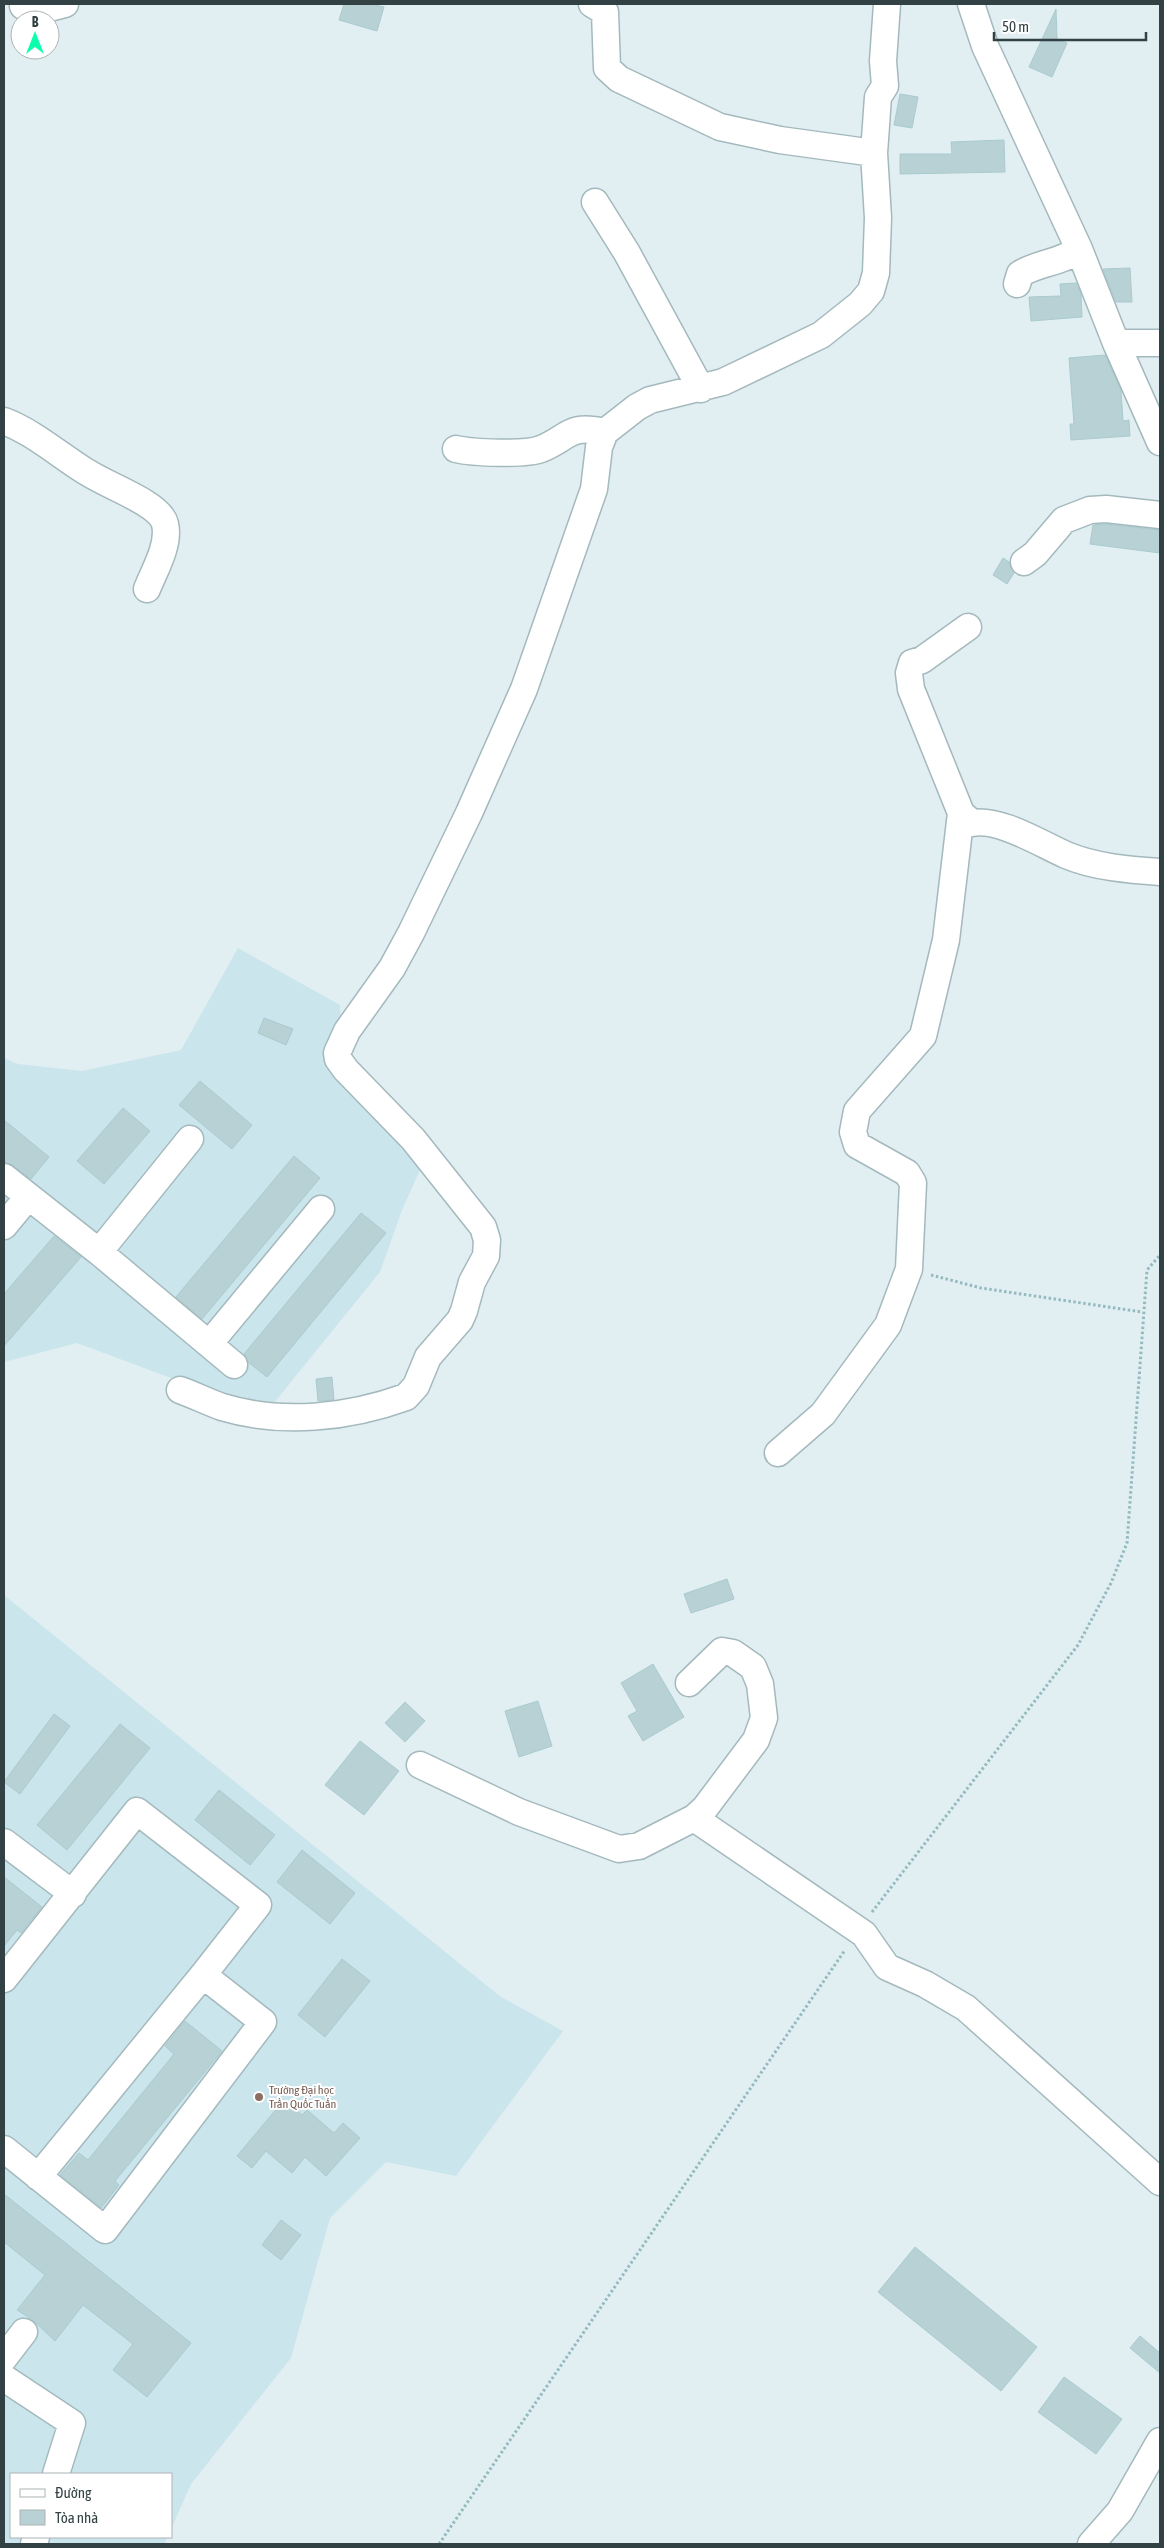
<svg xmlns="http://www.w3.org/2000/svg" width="1164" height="2548" font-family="'Asap Condensed',sans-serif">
<rect width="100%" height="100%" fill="#e1eff2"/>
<path fill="#cae5ec" d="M238,948L340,1005L344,1079L420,1170L402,1210L380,1272L269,1409L187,1384L77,1343L4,1362V1058L18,1064L82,1071L181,1050Z
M4,1595L501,1997L563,2031L456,2176L386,2162L330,2218L291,2358L191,2484L171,2529V2474H11V2537H168L164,2544H4Z"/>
<path fill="#b7d1d4" stroke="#a9cbcf" d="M344,4H371L384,7L377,31L339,20Z
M1056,9L1057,39L1067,43L1052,77L1029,67Z
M900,94L918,97L912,128L894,125Z
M1004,140L1005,172L900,174V154H952L951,142Z
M1130,268L1132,302H1116L1103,269Z
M1076,283L1081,294L1082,317L1031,321L1029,297L1061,296L1060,284Z
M1105,355L1121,390L1123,421L1129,420L1130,436L1071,440L1070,424H1074L1069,358Z
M1106,524L1160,530V553L1090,544L1093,525Z
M1003,558L1009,562L1014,573L1007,584L993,575Z
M264,1018L293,1029L286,1045L258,1033Z
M200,1081L252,1125L232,1149L179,1105Z
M123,1108L150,1131L104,1184L77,1161Z
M4,1120L49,1157L31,1179L13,1165L4,1162Z
M294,1156L320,1178L202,1319L176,1297Z
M361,1213L386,1233L267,1377L248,1362L244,1354Z
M54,1236L81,1257L4,1346V1294Z
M332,1377L334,1400L318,1401L316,1379Z
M727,1579L734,1599L691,1613L684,1594Z
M653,1664L684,1717L643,1741L628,1716L637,1711L621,1683Z
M538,1701L552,1746L519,1757L505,1711Z
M405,1702L425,1721L405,1742L385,1723Z
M54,1714L70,1726L20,1794L4,1782Z
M120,1724L150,1748L67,1850L37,1825Z
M360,1741L399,1771L364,1815L325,1785Z
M219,1790L275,1835L250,1865L195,1820Z
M302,1850L355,1893L330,1924L277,1882Z
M4,1877L42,1907L21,1933L17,1930L4,1946Z
M342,1959L370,1981L325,2037L298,2015Z
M185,2021L222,2051L115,2181L119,2185L101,2208L60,2175L79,2153L88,2160L174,2054L165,2046Z
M284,2100L302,2115L307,2110L334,2133L343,2123L360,2138L326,2176L305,2157L292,2173L266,2151L252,2168L237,2156Z
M4,2194L191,2343L147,2397L113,2370L133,2344L83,2305L55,2341L33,2320L17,2310L45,2275L4,2242Z
M281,2220L301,2235L281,2260L262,2245Z
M915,2247L1037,2347L1001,2391L878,2292Z
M1140,2336L1160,2353V2373L1130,2348Z
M1064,2377L1122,2419L1096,2454L1038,2412Z"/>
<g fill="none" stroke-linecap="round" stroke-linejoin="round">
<defs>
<path id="minor" d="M592,4L605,12L607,68L619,79L720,127L780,140L874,153
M971,4L985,46L1079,249L1116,343L1160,442
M23,6L38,11L65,4
M595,202L627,253L701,389
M1017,284L1020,274C1039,262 1062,263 1079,249
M1116,343H1160
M4,421C33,432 58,454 85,471C104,483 126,491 145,503C153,508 163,515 165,524C170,545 154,571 147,589
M456,449C473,453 525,455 541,449C570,437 568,424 605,432
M1024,562L1035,554L1064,520L1090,510L1106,509L1160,515
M968,627L922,660L912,663L909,673L911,689L961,813L972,823C1000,818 1041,844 1066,855C1094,867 1130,870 1160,872
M4,1177L99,1252L234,1365
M4,1226L28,1197
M99,1252L190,1139
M209,1344L321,1209
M180,1390C194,1395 208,1402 222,1407C282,1425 348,1418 406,1397L416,1386L428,1357L460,1320L464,1311L472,1282L486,1256L487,1240L483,1227L413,1139L346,1070L338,1059L337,1053L347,1031L392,968L411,933L469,813L524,689L594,489L599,447L605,432L637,407L650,400L723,382L821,335L860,304L871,291L876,273L878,218L874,153L878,97L885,86L883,61L887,4
M778,1453L823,1414L888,1325L909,1269L913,1183L907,1173L857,1145L853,1132L857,1111L923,1036L946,940L961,813
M420,1765L519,1812L619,1849L639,1846L694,1818L705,1808L756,1740L764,1718L760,1684L753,1667L733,1653L722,1651L689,1683
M694,1818L864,1934L887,1967L925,1984L966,2008L1160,2182
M4,1842L73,1894
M4,1979L137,1811L258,1905L203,1975L263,2022L105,2230L4,2149
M38,2177L203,1975
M4,2358L24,2332
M4,2378L72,2423L56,2474
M34,2544L36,2537
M1091,2544L1120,2511L1160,2441"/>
</defs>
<use href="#minor" stroke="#a4b9bd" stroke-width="29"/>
<path stroke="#94bac0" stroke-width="3" stroke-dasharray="2.5 2.5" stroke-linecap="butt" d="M931,1275L981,1288L1142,1312
M872,1912L1078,1645L1111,1583L1127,1543L1147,1270L1160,1255
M439,2544L845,1950"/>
<use href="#minor" stroke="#fff" stroke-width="26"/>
</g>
<circle fill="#8d6e63" stroke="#fff" stroke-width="2" cx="259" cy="2097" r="5"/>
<g text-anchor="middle" stroke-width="4" stroke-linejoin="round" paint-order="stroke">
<g font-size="12" fill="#785e54" stroke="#fff" text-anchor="start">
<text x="269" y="2094">Trường Đại học<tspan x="269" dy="14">Trần Quốc Tuấn</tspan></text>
</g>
</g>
<rect width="1164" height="2548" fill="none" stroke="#324143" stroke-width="10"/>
<rect x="10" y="2473" width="162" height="65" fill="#ffffff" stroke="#adb3b4"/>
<rect x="20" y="2489" width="25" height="8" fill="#ffffff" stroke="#adb3b4"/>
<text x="55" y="2498" font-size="15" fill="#324143">Đường</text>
<rect x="20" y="2510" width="25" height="15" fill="#b7d1d4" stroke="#adb3b4"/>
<text x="55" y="2523" font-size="15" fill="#324143">Tòa nhà</text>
<g transform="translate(35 35)"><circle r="24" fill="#ffffff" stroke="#adb3b4"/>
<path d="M0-4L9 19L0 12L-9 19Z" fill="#0bffac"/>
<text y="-8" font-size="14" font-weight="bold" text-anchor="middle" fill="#324143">B</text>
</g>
<path d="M994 32v8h152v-8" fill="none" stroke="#324143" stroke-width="2.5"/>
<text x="1002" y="32" font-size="15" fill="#324143" stroke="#ffffff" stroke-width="4" paint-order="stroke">50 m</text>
</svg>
